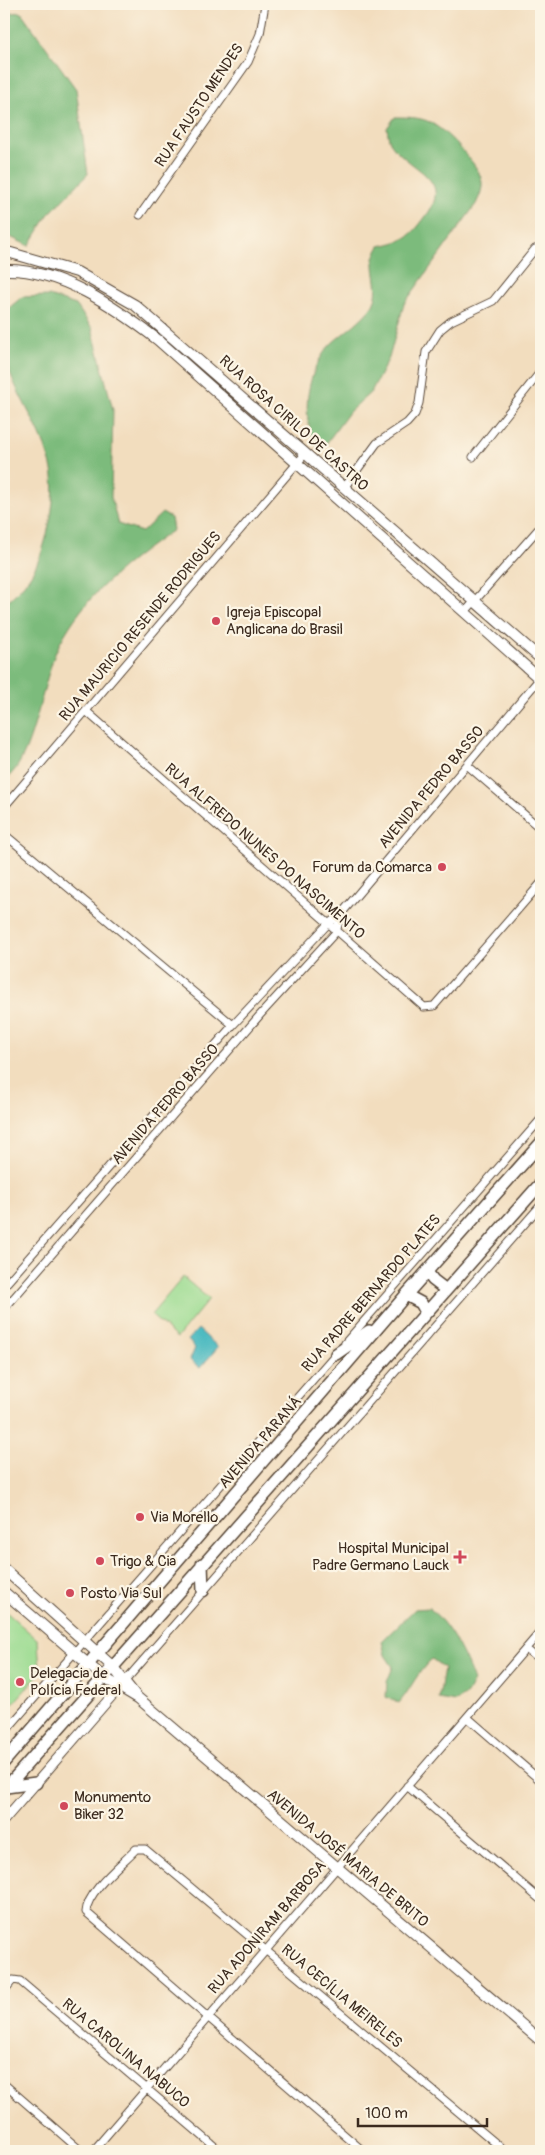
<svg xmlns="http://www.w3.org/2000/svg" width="545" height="2155" font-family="Pangolin,sans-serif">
<rect width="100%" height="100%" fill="#fcf5e5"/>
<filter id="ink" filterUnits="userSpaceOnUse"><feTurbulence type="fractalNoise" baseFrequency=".02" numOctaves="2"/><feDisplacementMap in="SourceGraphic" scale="10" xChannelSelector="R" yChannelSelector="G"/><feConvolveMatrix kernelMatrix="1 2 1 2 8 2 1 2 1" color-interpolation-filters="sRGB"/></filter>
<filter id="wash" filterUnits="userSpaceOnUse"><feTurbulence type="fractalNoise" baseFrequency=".0096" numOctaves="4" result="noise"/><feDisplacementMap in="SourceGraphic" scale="20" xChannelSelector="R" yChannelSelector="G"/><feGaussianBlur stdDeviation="1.12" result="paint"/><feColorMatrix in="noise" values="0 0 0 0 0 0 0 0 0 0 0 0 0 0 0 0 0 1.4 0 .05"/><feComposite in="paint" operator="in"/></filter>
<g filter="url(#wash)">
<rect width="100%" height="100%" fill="#f2ddbe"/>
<path fill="#9bdb91" stroke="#6b8258" d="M183,1277L209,1299L177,1338L151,1315Z
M4,1610L38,1640L40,1673L4,1714Z"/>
<path fill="#7cbb7b" stroke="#5c724c" d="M21,12L76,89L88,174L48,215L29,246L4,234V14Z
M395,117C409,117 425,117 436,126C448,133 478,165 481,178C484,187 480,196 476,204L404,304L389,358L371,392L350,411L325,445L317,447C299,416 307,369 331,344C344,332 363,320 373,305C381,290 373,275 374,260C374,255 378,250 380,246C406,240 410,238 426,216C455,177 408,171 390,142C388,138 388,132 387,128Z
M49,296L76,305L92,328L113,410L111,497L118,524L142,532L162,513L171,518L173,530C129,561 84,595 59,645C42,677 34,763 4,780V604C29,583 39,566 47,534C52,514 56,491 52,470C44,429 14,395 4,354C1,342 4,326 4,312L22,297Z
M429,1608C449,1624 466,1657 474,1681L467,1694L455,1702L439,1699L444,1668L432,1659C417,1672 411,1689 399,1703L386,1697L387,1682L393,1667L385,1655L382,1641L415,1609Z"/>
<path fill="#4ab9c0" stroke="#42726f" d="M198,1329L218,1347L200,1368L190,1360L195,1348L188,1340Z"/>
</g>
<g filter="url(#ink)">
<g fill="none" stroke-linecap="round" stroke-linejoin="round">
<defs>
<path id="minor" d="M140,215L248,62L260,34L265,4
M473,457L541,371
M344,488L377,443L407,423L415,414L419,403L426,352L440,330L451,321L493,301L535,249
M465,612L541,526
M86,711L424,1007L434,1006L541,883
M467,765L541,829
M4,807L305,454
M4,834L233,1025
M4,1286L233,1025L327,925L341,914L541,677
M4,1309L260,1015L336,932L341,915
M345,1343L541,1119
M526,1649L541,1661
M126,1680L541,1205
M467,1717L541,1781
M4,1733L338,1351
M407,1786L541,1900
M4,1991L13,1980L20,1981L220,2151
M4,2084L81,2151
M93,2151L541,1631
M363,2151L86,1912C87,1891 122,1864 136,1849H145L505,2151"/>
<path id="tertiary" d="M4,1820L124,1682"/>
<path id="secondary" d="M4,251L77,272L135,305L541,659
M4,270C60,268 115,307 158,340L541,680
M4,1569L112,1666L136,1696
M4,1592L103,1677L138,1698L541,2041"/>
<path id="primary" d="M427,1272L433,1280L446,1290
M406,1295L421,1303L426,1312
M336,1354L369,1331
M202,1564L203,1591
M4,1762L406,1295L541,1143
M6,1787L36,1783
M4,1790L541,1183"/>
</defs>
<use href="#minor" stroke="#564536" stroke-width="9"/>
<use href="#tertiary" stroke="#564536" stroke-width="11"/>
<use href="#secondary" stroke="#564536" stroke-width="12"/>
<use href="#primary" stroke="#564536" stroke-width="14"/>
<use href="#minor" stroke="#fff" stroke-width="7"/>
<use href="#tertiary" stroke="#fff" stroke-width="9"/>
<use href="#secondary" stroke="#fff" stroke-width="10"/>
<use href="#primary" stroke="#fff" stroke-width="11"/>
</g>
</g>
<g fill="#d1495b" stroke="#fcf5e5" stroke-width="2">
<circle cx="216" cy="621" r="5"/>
<circle cx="442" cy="867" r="5"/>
<circle cx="140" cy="1517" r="5"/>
<path d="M457.5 1549.5h5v5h5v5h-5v5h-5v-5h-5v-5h5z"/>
<circle cx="100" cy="1561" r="5"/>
<circle cx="70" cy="1593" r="5"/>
<circle cx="20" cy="1682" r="5"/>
<circle cx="64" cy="1806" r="5"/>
</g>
<g text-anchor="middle" stroke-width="4.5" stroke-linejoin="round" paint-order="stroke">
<g font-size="15" fill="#3b2a1e" stroke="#fcf5e5">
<text transform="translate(199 105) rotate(-56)" y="5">RUA FAUSTO MENDES</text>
<text transform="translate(294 423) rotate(42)" y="5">RUA ROSA CIRILO DE CASTRO</text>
<text transform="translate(140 626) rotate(-50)" y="5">RUA MAURICIO RESENDE RODRIGUES</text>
<text transform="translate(431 787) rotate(-50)" y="5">AVENIDA PEDRO BASSO</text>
<text transform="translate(265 851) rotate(41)" y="5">RUA ALFREDO NUNES DO NASCIMENTO</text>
<text transform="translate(165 1104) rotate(-49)" y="5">AVENIDA PEDRO BASSO</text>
<text transform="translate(371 1293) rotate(-49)" y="5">RUA PADRE BERNARDO PLATES</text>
<text transform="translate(260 1442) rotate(-49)" y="5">AVENIDA PARANÁ</text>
<text transform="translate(348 1858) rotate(40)" y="5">AVENIDA JOSÉ MARIA DE BRITO</text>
<text transform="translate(267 1927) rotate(-49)" y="5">RUA ADONIRAM BARBOSA</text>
<text transform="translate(342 1996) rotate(40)" y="5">RUA CECÍLIA MEIRELES</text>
<text transform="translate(126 2053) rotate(40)" y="5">RUA CAROLINA NABUCO</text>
</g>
<g font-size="15" fill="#3b2a1e" stroke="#fcf5e5" text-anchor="start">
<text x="226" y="617">Igreja Episcopal<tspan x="226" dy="17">Anglicana do Brasil</tspan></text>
<text x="432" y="872" text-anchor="end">Forum da Comarca</text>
<text x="150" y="1522">Via Morello</text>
<text x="449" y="1553" text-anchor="end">Hospital Municipal<tspan x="449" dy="17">Padre Germano Lauck</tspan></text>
<text x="110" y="1566">Trigo &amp; Cia</text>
<text x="80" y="1598">Posto Via Sul</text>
<text x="30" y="1678">Delegacia de<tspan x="30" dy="17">Polícia Federal</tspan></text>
<text x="74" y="1802">Monumento<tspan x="74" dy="17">Biker 32</tspan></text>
</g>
</g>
<rect width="545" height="2155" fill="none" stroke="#fcf5e5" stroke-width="20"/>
<path d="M358 2118v8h129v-8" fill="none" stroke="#3b2a1e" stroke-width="2.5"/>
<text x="365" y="2118" font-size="15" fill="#3b2a1e" stroke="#fcf5e5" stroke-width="4" paint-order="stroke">100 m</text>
</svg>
